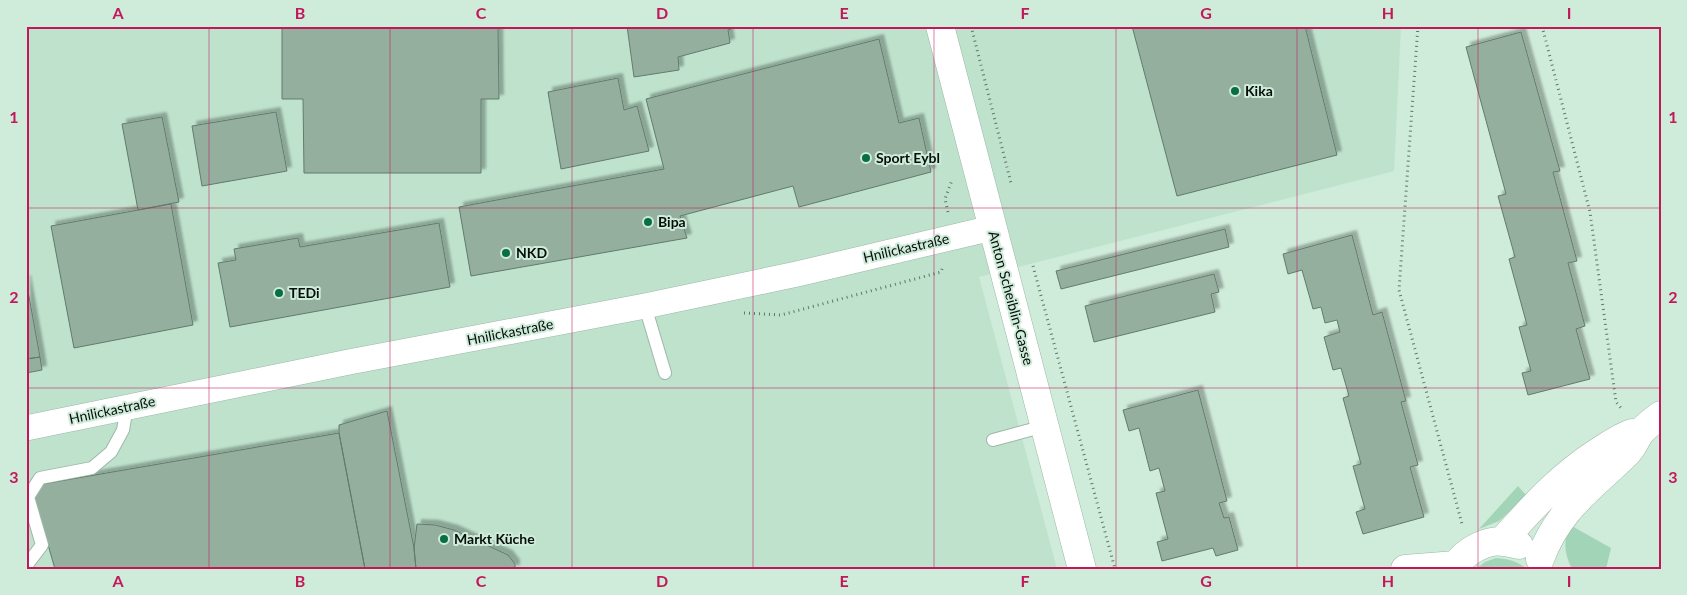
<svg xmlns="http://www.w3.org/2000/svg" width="1687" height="595" font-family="Lato,sans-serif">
<defs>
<filter id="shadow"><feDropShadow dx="4.5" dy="-4.5" stdDeviation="1" flood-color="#0004"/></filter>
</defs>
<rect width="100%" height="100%" fill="#cfebda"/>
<path fill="#bee2cc" d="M26,26H1401L1394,171L979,277L1057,569H26Z"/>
<path fill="#a2d5b7" d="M1518,486L1527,496L1499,521L1479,529Z
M1570,525L1611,548L1606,569H1572C1564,553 1563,541 1570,525Z
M1496,558C1509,559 1517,561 1527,569H1476L1485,562Z"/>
<path fill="#95af9f" stroke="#627b6c" filter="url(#shadow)" d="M282,26H498L499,99H481V173H304L303,99H282Z
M627,26H741L728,30L730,43L678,57L679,70L634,77Z
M1132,26H1305L1337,155L1177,196Z
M1521,32L1560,171L1553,172L1577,261L1568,263L1585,326L1576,329L1590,379L1528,395L1522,373L1531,371L1519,327L1527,325L1509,259L1515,257L1498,196L1506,194L1466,47Z
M879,39L899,123L919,118L931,172L799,207L793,186L680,216L687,238L471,276L459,207L664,169L646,99Z
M618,78L624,110L637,106L649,151L561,169L548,92Z
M276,112L287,171L202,186L192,126Z
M162,117L179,202L138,210L122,124Z
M171,204L193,325L74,348L51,226Z
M439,223L450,287L230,327L218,263L236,260L234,249L298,238L300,247Z
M1225,229L1229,247L1061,289L1056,271Z
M1352,235L1373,315L1382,312L1406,401L1401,402L1418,465L1410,467L1424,517L1363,534L1356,512L1365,509L1353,466L1361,464L1343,398L1349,396L1341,368L1333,370L1324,337L1340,332L1337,320L1325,323L1321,307L1313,309L1302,270L1288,274L1283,254Z
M1214,274L1219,292L1211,294L1215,312L1094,342L1085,306Z
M26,280L40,357L26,359Z
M40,357L42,370L26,373V359Z
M1198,390L1227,501L1219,503L1224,518L1229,517L1238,550L1216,556L1213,548L1162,561L1157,542L1168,539L1156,493L1165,491L1159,468L1150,471L1139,428L1129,431L1123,410Z
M387,411L414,548L416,569H365L339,433V425Z
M339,433L365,569H55L31,486Z
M417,524L435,525L454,530L508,555L515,564V569H416L414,548Z"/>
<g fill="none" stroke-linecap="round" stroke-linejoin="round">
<defs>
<path id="service" d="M645,306L665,373
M993,440L1045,426
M26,566L42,545L28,497L40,478L92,468L111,452L123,430L127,407"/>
<path id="minor" d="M26,428L349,362L645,306L797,274L992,228"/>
<path id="tertiary" d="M940,26L1082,569
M1502,541C1533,507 1559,477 1598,452C1609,445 1620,437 1632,433
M1540,559C1559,508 1591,489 1628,452C1633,447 1636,439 1640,433C1646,426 1654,420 1661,415
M1405,569L1456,565
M1454,569C1461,555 1477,545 1492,542C1501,540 1511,543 1519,545"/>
</defs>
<use href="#service" stroke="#9db8a8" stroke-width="14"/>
<use href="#minor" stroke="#9db8a8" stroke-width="26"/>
<use href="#tertiary" stroke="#9db8a8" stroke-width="29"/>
<path stroke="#63756a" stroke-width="3" stroke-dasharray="1 4" stroke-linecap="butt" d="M971,26L1011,183
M1418,26L1399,290L1462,524
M1542,26L1590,212L1616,402L1621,408
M948,212L945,199L952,180
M1033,266L1115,569
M744,313L781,315L941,272L943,266"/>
<use href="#service" stroke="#fff" stroke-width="12"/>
<use href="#minor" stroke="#fff" stroke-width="25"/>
<use href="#tertiary" stroke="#fff" stroke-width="28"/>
</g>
<path fill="none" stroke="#c2185b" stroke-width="1" stroke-opacity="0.55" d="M209,26V569M390,26V569M572,26V569M753,26V569M934,26V569M1116,26V569M1297,26V569M1478,26V569M26,208H1661M26,388H1661"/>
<g fill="#076e45" stroke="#cfebda" stroke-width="2">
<circle cx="1235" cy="91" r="5"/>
<circle cx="866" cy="158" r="5"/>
<circle cx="648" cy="222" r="5"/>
<circle cx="506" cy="253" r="5"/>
<circle cx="279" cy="293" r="5"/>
<circle cx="444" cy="539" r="5"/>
</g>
<g text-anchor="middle" stroke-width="4" stroke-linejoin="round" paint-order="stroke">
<g font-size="14" font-weight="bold" fill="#060f0a" stroke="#cfebda" text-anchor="start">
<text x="1245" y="96">Kika</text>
<text x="876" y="163">Sport Eybl</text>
<text x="658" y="227">Bipa</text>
<text x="516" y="258">NKD</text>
<text x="289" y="298">TEDi</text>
<text x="454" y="544">Markt Küche</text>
</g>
<g font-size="14" fill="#060f0a" stroke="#cfebda">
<text transform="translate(906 248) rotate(-13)" y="5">Hnilickastraße</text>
<text transform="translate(1011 298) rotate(75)" y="5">Anton Scheiblin-Gasse</text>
<text transform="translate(510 332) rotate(-11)" y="5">Hnilickastraße</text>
<text transform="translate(112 410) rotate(-12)" y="5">Hnilickastraße</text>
</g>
</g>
<rect width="1687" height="595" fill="none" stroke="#cfebda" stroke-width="55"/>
<rect x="28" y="28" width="1632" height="540" fill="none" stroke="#c2185b" stroke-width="2"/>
<g font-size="16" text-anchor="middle" font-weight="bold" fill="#c2185b">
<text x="118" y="19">A</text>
<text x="300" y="19">B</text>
<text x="481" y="19">C</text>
<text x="662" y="19">D</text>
<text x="844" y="19">E</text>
<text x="1025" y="19">F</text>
<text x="1206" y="19">G</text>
<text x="1388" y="19">H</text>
<text x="1569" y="19">I</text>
<text x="14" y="123">1</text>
<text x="1673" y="123">1</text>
<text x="14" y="303">2</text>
<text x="1673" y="303">2</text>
<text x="14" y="483">3</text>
<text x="1673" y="483">3</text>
<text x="118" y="587">A</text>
<text x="300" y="587">B</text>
<text x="481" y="587">C</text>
<text x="662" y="587">D</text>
<text x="844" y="587">E</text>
<text x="1025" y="587">F</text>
<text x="1206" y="587">G</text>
<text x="1388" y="587">H</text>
<text x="1569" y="587">I</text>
</g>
</svg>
